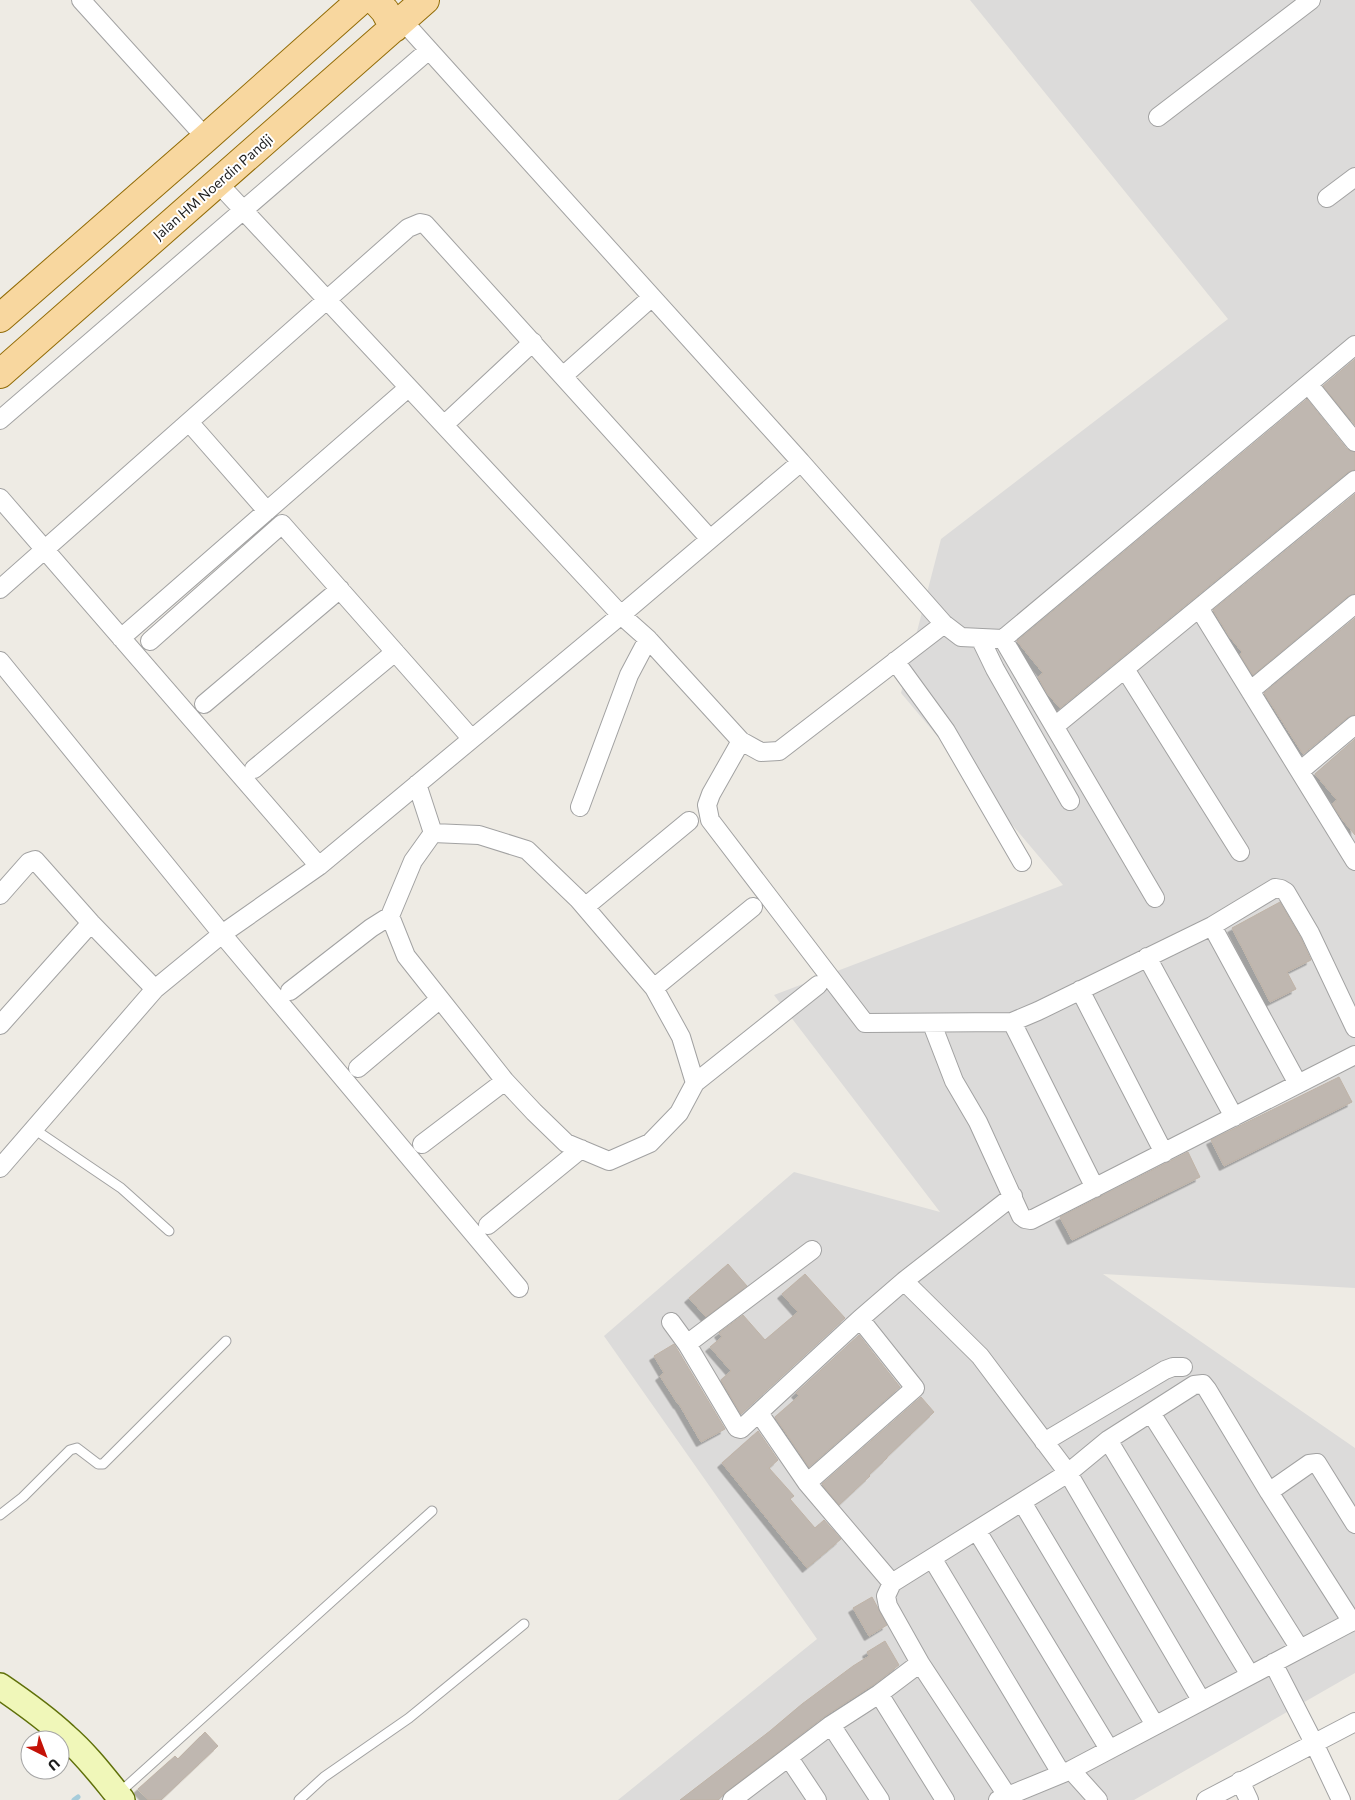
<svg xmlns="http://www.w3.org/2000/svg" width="1355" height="1800" font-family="Commissioner,sans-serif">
<defs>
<filter id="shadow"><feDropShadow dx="-4.5" dy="4.5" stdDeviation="0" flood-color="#0004"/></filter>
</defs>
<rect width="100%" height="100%" fill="#eeebe4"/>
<path fill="#dcdbda" d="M970,0H1355V1288L1103,1274L1355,1448V1673L1134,1800H618L817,1639L604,1336L794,1172L940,1212L774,995L1063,885L901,693L941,539L1228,319Z"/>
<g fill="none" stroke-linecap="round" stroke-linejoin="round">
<path stroke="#a6ccda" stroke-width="5" d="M74,1800L78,1797"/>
</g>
<path fill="#bfb7b0" stroke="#bfb3a7" filter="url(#shadow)" d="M1355,359V425L1323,386Z
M1307,399L1347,449L1355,452V470L1348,472L1060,708L1047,693L1038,677L1043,673L1017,641Z
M1355,494V594L1348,596L1253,675L1240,655L1242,652L1229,636L1213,610Z
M1355,618V715L1348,717L1303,754L1264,693Z
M1355,739V835L1342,819L1332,804L1337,800L1315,774Z
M1280,902L1301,938L1311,960L1287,972L1296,989L1270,1002L1232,928Z
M1339,1077L1352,1102L1224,1166L1211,1140Z
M1188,1152L1200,1177L1072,1240L1060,1217Z
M728,1264L747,1286L706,1317L689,1298Z
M805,1274L845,1318L741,1414L721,1380L731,1371L710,1347L722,1337L719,1333L743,1315L765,1340L798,1312L782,1294Z
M859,1335L900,1387L809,1467L775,1417L799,1396L796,1393Z
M674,1344L725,1429L701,1442L679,1404H678L660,1376L664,1373L654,1356Z
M921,1397L934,1412L887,1457V1458L869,1475L870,1476L839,1505L822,1484Z
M758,1431L778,1460L769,1468L794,1496L790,1499L815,1528L824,1520L841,1539L807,1568L722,1463Z
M872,1597L887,1625L869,1636L853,1608Z
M885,1641L899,1665L876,1683L825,1716L726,1792L718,1800H680L770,1731L802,1704L853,1666L869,1656L867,1652Z
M205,1732L218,1746L161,1800H148L138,1789L175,1756L178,1759Z"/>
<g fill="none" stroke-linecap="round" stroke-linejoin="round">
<defs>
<path id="lane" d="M34,1129L121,1188L169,1231
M0,1515L23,1497L70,1450L77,1448L98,1464H103L226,1341
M118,1794L432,1511
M299,1800L324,1777L409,1718L524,1624"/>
<path id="street" d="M81,0L206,138
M402,20L801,462
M1158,117L1311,0
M218,183L621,615L648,639L741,741L761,752L779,751L944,624
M1327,198L1355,177
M563,376L652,297
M1309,385L1355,442
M0,420L429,50
M189,422L267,511
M444,425L533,342
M0,498L319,866
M0,589L408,228L420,223L425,224L710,539
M1199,608L1355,861
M121,638L408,388
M980,638L995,669L1070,801
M1003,639L1155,898
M150,641L282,524L471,738
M0,661L222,934L519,1288
M895,661L946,731L1022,862
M1125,669L1240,852
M1250,691L1355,604
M204,704L340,589
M1055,726L1355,480
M741,741L711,794L707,805L710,820L865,1023L1012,1022L1038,1011L1212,926L1275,888L1281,889L1286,892L1310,933L1355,1028
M254,769L395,652
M1300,771L1355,725
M417,784L433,833
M580,807L629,675L648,639
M433,833L479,835L527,850L578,899L654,988L681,1037L695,1083L679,1113L650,1143L609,1161L566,1143L534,1112L505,1081L406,956L390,916L413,861Z
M0,895L29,862L35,860L91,923L155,989
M585,907L689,821
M1212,926L1298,1084
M1147,957L1234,1117
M654,988L753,907
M1080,990L1164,1153
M290,991L371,928L390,916
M1012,1022L1095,1188
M932,1024L954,1081L978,1122L1021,1216L1025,1219L1031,1220L1355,1055
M0,1025L91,923
M358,1068L440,999
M695,1083L818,985
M422,1144L505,1081
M0,1168L155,989L222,934L319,866L621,615L801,462L944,624L961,637L1003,639L1355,345
M488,1225L581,1149
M904,1281L980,1356L1068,1473L1201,1700
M671,1322L687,1344L737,1428L741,1429L860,1319L904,1281L1013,1196
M687,1344L812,1250
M759,1413L807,1483L892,1583
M1151,1413L1300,1649
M1108,1440L1250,1675
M1044,1442L1165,1370L1173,1367H1183
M807,1483L915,1388L860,1319
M1269,1492L1309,1464L1317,1463L1355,1524
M1022,1502L1155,1725
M977,1531L1109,1749
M932,1558L1061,1773
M1273,1663L1314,1743L1341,1800
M879,1694L945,1800
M831,1725L880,1800
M789,1758L817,1800
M1071,1770L1098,1800
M1240,1781L1249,1800
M732,1800L831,1725L879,1694L920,1663
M998,1800L1071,1770L1355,1620
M1010,1800L920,1663L888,1606L886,1596L892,1583L1068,1473L1108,1440L1194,1385L1203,1384L1207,1389L1269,1492L1352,1622
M1206,1800L1355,1722"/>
<path id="secondary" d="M0,1686C22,1701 45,1717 65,1736C87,1755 104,1778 122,1800"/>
<path id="primary" d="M375,0L385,11L394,28
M0,318L206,138L361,0
M0,374L425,0"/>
</defs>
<use href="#lane" stroke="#a2a2a2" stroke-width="11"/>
<use href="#street" stroke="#a2a2a2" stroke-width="20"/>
<use href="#secondary" stroke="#5f7009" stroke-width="28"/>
<use href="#primary" stroke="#916b06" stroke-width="30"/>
<use href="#lane" stroke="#fff" stroke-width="9"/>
<use href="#street" stroke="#fff" stroke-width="18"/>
<use href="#secondary" stroke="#f0f7b9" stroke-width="25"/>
<use href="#primary" stroke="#f8d79f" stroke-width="28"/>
</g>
<g text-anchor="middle" stroke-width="4" stroke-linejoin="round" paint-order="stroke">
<g font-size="14" fill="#1e1e1e" stroke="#fff">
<text transform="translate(213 187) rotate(-41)" y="5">Jalan HM Noerdin Pandji</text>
</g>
</g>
<g transform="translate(45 1755) rotate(138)"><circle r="24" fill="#ffffff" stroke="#a5a5a5"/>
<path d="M0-4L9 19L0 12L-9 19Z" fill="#c41207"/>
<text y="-8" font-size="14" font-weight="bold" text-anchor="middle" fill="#1e1e1e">U</text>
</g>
</svg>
